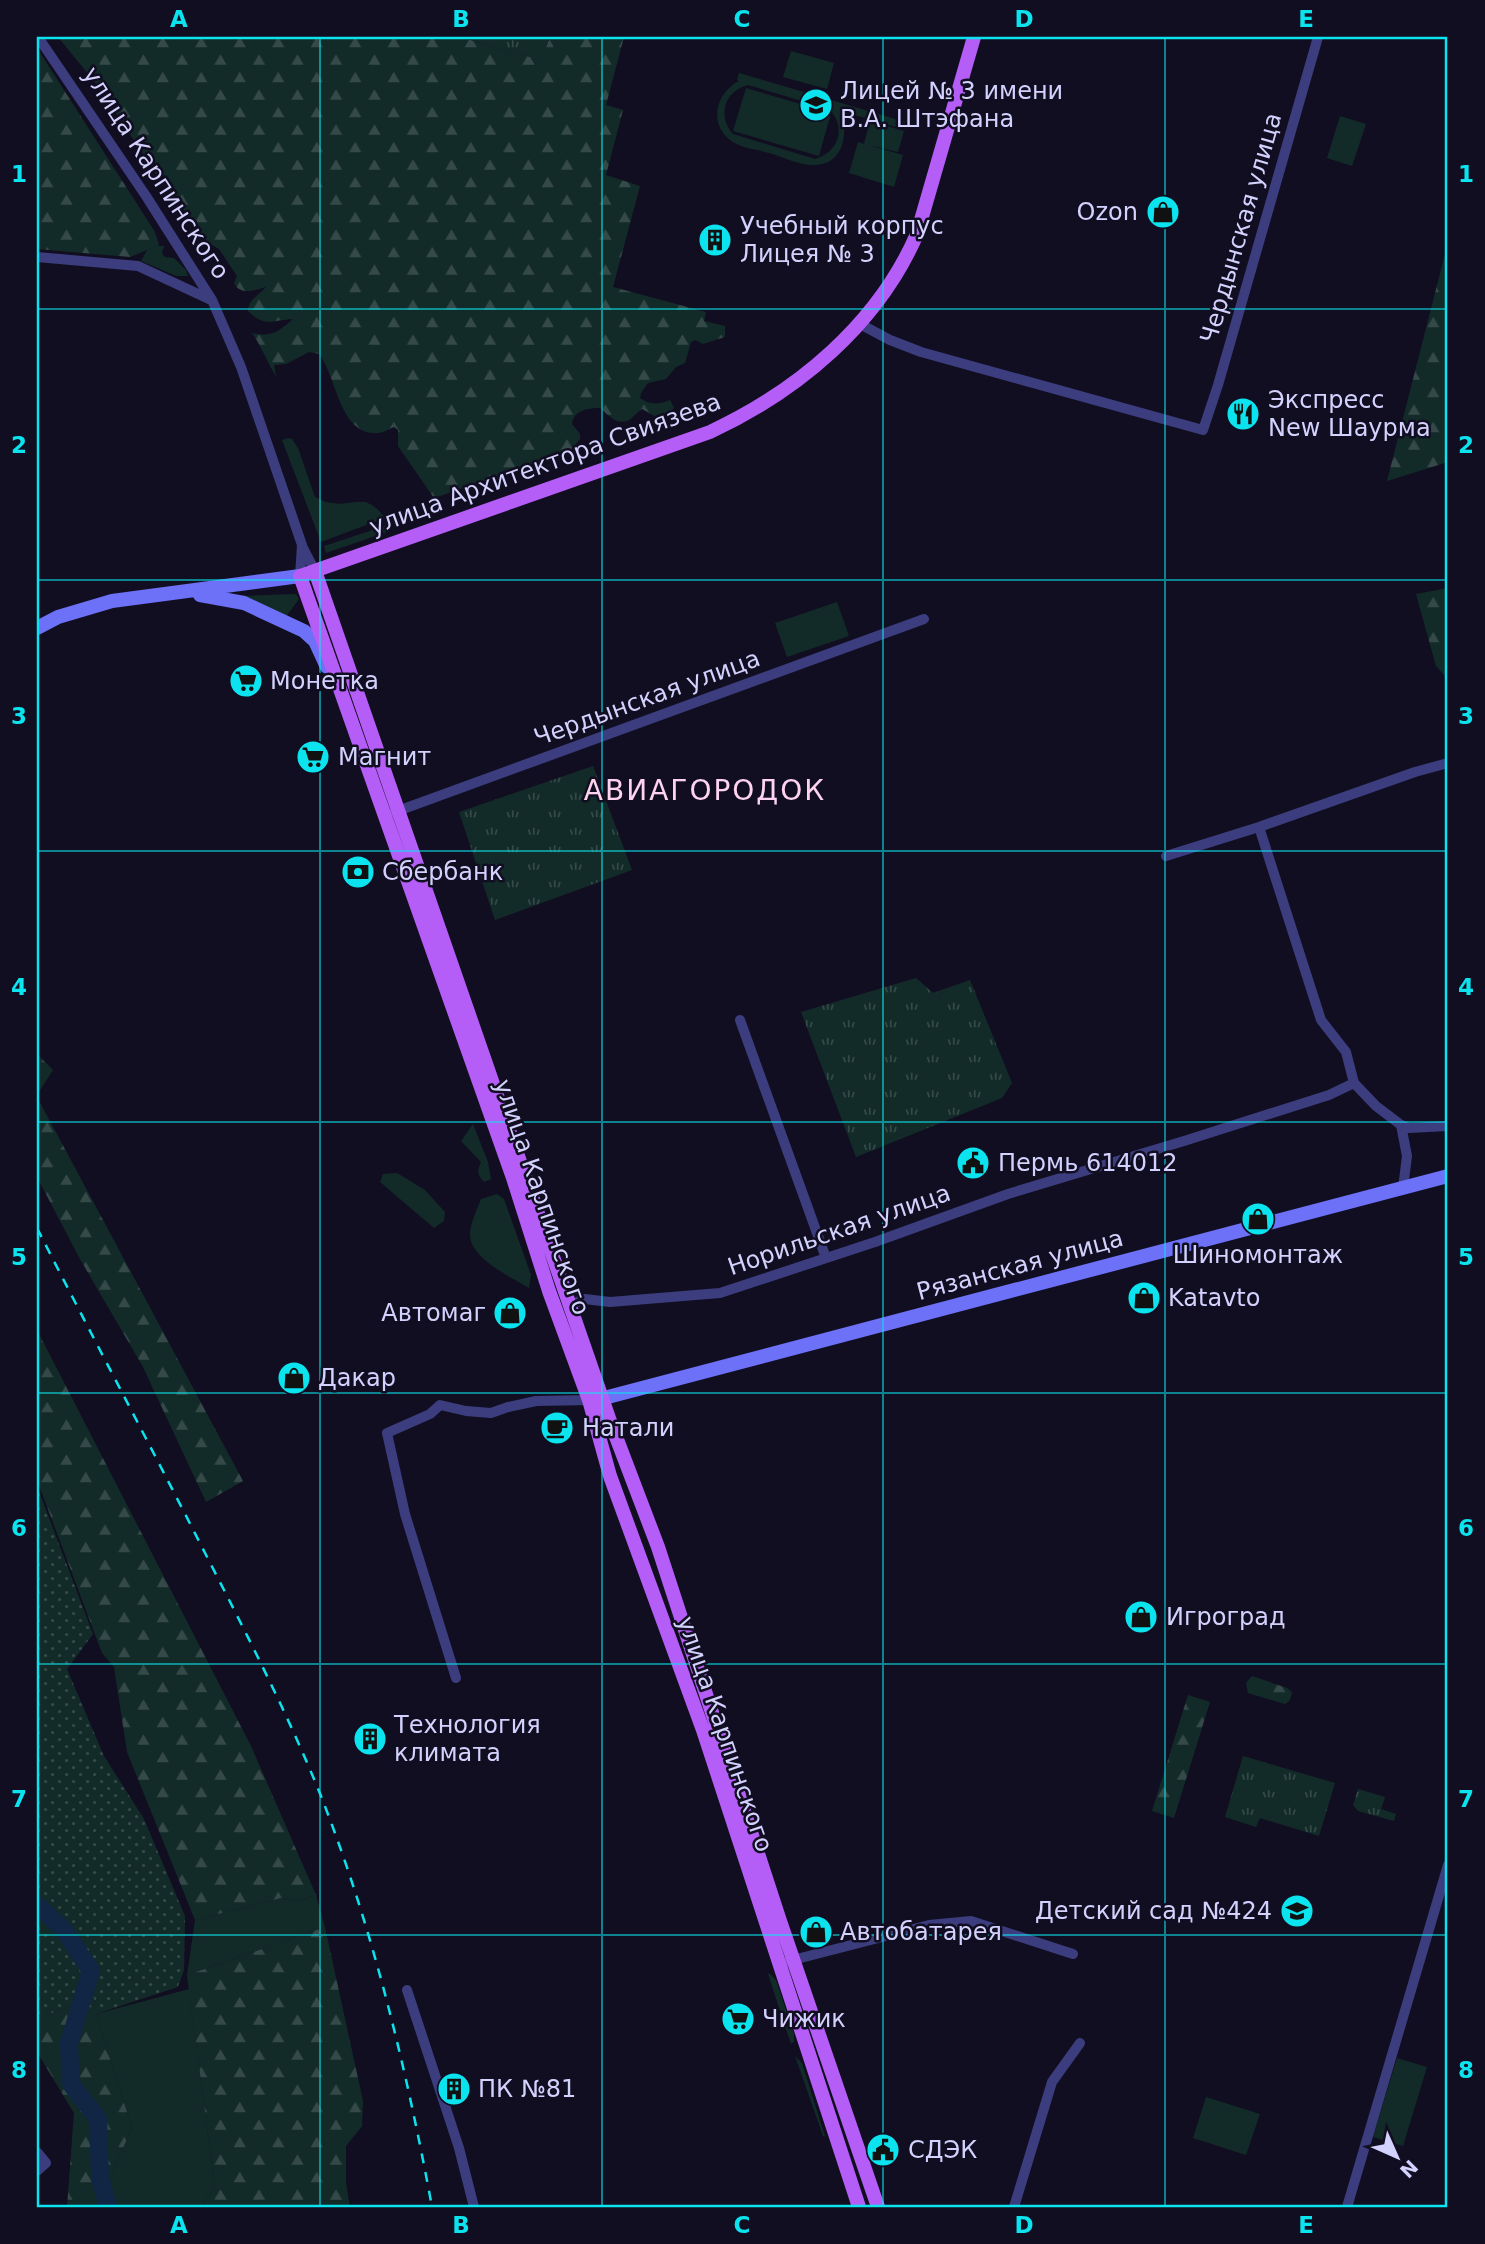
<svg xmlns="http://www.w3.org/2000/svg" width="1485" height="2244" font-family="'DejaVu Sans',sans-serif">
<defs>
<pattern id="forest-firs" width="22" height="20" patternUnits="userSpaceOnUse" patternTransform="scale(1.75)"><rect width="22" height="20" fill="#122b28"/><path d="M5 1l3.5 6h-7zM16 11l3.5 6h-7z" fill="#344948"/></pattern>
<pattern id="park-tufts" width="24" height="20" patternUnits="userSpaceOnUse" patternTransform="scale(1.75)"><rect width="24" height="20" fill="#122b28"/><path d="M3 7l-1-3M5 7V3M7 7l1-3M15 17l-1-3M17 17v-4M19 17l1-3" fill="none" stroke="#344948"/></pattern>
<pattern id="garden-dots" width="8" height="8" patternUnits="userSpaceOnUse" patternTransform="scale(1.75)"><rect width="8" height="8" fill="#122b28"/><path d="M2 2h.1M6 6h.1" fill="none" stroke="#344948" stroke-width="1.8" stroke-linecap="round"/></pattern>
</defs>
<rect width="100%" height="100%" fill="#110e21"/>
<path fill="#122b28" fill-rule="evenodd" d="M791,51L834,63L827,89L783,77Z
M739,73L909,123L906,130L841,111C848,132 845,163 816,165C801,166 783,157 769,153C756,149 739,148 729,139C708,121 717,92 739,81L737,80ZM748,85L829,109C847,127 839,152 815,159L733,134C717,116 724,91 748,85Z
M746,88L831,113L819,156L733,131Z
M1340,116L1366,124L1352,166L1327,158Z
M870,121L904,131L898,152L868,145L903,155L894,187L849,173L858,142L864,144Z
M156,246H164L162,253L165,257L174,258L186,270L188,276H176L141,261L147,250Z
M288,438L292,439L298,448L315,497C320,499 326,503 332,503C355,507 365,491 385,518L321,542L282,440Z
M388,525L390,531L326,553L324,546Z
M296,594L299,599L285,618L239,596Z
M837,602L849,636L787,657L775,623Z
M473,1124L488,1162L491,1179L484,1182C477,1175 477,1171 481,1162L461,1141Z
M397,1173L425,1190L445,1212L444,1221L434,1228L380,1182L383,1174Z
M497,1194L504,1199L531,1275L529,1288C512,1278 470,1258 470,1235C470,1223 477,1210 481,1199Z
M316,1895L325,1927L187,1975L195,1920L281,1898L300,1900Z
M768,1974H770L776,1980L794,2034V2042L791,2044Z
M189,1989L215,2188L201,2207H97L132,2128L96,2014Z
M795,2056L802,2063L825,2136H823Z
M1397,2058L1427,2067L1403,2146L1373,2137Z
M1206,2097L1260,2114L1246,2155L1193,2138Z"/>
<path fill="url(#forest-firs)" d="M58,37H460L541,60L550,37H624L606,105L623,110L606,175L640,186L613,287L706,312L704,321L725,326V337L703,344L695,340L691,342L685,363L676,367L666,379L648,383L641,393L640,398C649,405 660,405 670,400L674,408L664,418H658L642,409C637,412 632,419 627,421C616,425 607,414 600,408C588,408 574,410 572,424L580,434V439L569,452L434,498L398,446V430L394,427C389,429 383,433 378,433C339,436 337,376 319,354L309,352L286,364L274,365L276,376C267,362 262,347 252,333C271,338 280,331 293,319C272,320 265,328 248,311C248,300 259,295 266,287C255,290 240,296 234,283L237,276L219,249L204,240L192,226L190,218L176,200L172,183L164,177L157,179L155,172L98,86Z
M37,48L155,232L159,245L130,257L37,249Z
M1448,242V462L1387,481Z
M1448,588V679L1436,666L1416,594Z
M37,1054L53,1070L37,1095Z
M37,1097L243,1481L206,1502L143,1367L80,1259L37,1177Z
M37,1330L251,1746L316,1895L300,1900L281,1898L195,1920L127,1752L114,1667L102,1653L37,1480Z
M1252,1676L1287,1688L1292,1692L1290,1700L1285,1704L1248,1693L1246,1683Z
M1188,1695L1210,1702L1174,1818L1152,1811Z
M325,1927L363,2101L362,2126L346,2146V2183L350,2207H201L215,2188L187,1975Z
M94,1998L96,2014L132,2128L97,2207H67L74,2113L37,2052V2018Z"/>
<path fill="url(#park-tufts)" d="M460,37H550L541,60Z
M593,766L632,870L495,920L459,812Z
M916,978L933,993L970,980L1012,1083L1002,1098L856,1157L801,1012Z
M1243,1756L1335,1783L1319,1836L1260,1818L1256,1827L1225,1817Z
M1358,1789L1385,1797L1381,1809L1396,1814L1394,1821L1358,1811L1353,1805Z"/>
<path fill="url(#garden-dots)" d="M37,1486L93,1634L67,1669L104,1756L144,1819L185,1916L184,1970L178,1987L96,2014L94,1998L37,2018Z"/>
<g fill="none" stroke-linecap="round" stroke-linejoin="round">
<path stroke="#102644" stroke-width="18" d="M37,1905L64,1930L91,1971L69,2043L71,2084L98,2119L100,2177L108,2207"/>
<path stroke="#3c3d7e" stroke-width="10" d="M38,37L146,196L212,300L241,367L302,545L300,576
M37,257L138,266L211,300
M860,324L890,340L921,352L1203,430L1218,385L1318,37
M302,546L315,571
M395,812L924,619
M1259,827L1321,1020L1346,1052L1354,1083L1376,1106L1401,1125L1407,1156L1403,1188
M1166,856L1259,827L1415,772L1448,763
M740,1020L826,1258
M1401,1125L1409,1128L1448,1126
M570,1305L585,1299L610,1302L720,1293L875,1242L1008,1194L1184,1141L1329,1095L1354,1083
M456,1678L405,1514L387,1433L430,1414L440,1405L466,1411L491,1413L508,1407L536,1401L593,1400
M789,1961L929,1925L971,1921L1073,1954
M407,1990L459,2148L474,2207
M37,2152L46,2163L37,2171
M1014,2207L1052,2082L1080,2043
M1347,2207L1448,1865"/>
<path stroke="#6c71f8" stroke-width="14" d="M200,595L244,603L304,631L315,641L327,667
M37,628L58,617L112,601L300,576
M604,1398L1448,1176"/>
<path stroke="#b55df7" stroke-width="14" d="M315,571L610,1421L658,1547L780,1921L878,2207
M859,2207L703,1730L610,1476L589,1400L549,1291L513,1178L300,576L710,432C798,391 878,324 917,234L974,37"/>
<path stroke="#0be4ee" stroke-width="2.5" stroke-dasharray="10 9" stroke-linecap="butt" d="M37,1228C92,1336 149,1443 204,1551C245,1631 287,1712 321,1796C373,1929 406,2067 432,2207"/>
</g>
<path fill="none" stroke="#0be4ee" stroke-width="2" stroke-opacity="0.55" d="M320,37V2207M602,37V2207M883,37V2207M1165,37V2207M37,309H1448M37,580H1448M37,851H1448M37,1122H1448M37,1393H1448M37,1664H1448M37,1935H1448"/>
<defs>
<symbol id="school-disc" viewBox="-11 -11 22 22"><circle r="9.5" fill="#0be4ee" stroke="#110e21"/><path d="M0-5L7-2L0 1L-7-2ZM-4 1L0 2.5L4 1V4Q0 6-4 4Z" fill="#111"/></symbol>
<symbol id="shop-disc" viewBox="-11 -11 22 22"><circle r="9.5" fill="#0be4ee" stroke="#110e21"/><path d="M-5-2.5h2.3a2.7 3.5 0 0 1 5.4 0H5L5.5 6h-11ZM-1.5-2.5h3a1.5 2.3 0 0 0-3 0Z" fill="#111"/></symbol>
<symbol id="building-disc" viewBox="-11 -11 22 22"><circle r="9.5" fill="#0be4ee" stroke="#110e21"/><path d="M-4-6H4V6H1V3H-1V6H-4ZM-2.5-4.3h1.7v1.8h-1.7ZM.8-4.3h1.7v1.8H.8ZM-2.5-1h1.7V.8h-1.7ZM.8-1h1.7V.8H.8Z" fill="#111"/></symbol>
<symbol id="restaurant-disc" viewBox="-11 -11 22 22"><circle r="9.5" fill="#0be4ee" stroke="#110e21"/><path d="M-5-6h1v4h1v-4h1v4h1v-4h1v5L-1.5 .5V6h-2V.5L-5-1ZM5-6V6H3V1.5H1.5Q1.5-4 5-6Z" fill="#111"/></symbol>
<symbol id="supermarket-disc" viewBox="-11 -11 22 22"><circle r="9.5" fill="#0be4ee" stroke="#110e21"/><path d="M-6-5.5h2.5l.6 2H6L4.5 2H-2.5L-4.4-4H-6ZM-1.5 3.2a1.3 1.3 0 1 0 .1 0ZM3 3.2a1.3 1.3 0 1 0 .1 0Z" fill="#111"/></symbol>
<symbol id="bank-disc" viewBox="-11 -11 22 22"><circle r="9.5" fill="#0be4ee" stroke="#110e21"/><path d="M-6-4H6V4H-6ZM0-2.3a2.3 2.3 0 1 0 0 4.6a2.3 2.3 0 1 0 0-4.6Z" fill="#111"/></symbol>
<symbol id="civic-disc" viewBox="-11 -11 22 22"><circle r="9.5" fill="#0be4ee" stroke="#110e21"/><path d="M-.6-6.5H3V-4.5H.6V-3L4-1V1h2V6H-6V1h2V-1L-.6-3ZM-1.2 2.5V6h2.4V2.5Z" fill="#111"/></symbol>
<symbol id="cafe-disc" viewBox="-11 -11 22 22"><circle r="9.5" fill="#0be4ee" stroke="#110e21"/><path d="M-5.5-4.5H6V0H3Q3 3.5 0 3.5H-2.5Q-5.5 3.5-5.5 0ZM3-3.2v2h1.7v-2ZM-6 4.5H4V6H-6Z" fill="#111"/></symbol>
</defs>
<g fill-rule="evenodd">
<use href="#school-disc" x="797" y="86" width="38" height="38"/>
<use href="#shop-disc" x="1144" y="193" width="38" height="38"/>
<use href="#building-disc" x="696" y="221" width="38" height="38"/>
<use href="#restaurant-disc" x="1224" y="395" width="38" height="38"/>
<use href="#supermarket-disc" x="227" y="662" width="38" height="38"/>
<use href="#supermarket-disc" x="294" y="738" width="38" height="38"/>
<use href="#bank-disc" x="339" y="853" width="38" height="38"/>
<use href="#civic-disc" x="954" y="1144" width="38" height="38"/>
<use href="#shop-disc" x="1239" y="1200" width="38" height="38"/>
<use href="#shop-disc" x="1125" y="1279" width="38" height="38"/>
<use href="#shop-disc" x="491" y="1294" width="38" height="38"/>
<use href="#shop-disc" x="275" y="1359" width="38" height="38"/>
<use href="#cafe-disc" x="538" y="1409" width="38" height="38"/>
<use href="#shop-disc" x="1122" y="1598" width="38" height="38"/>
<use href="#building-disc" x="351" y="1720" width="38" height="38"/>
<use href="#school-disc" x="1278" y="1892" width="38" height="38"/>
<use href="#shop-disc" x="797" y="1913" width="38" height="38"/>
<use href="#supermarket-disc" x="719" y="2000" width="38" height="38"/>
<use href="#building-disc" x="435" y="2070" width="38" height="38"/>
<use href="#civic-disc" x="864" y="2131" width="38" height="38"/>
</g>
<g text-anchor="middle" stroke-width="5" stroke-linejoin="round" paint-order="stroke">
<g font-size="24" fill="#d3d1fd" stroke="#110e21" text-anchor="start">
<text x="840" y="99">Лицей № 3 имени<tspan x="840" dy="28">В.А. Штэфана</tspan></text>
<text x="1138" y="220" text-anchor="end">Ozon</text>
<text x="740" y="234">Учебный корпус<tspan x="740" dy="28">Лицея № 3</tspan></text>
<text x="1268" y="408">Экспресс<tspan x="1268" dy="28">New Шаурма</tspan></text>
<text x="270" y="689">Монетка</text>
<text x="338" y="765">Магнит</text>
<text x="382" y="880">Сбербанк</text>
<text x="998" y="1171">Пермь 614012</text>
<text x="1258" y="1263" text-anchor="middle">Шиномонтаж</text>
<text x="1168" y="1306">Katavto</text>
<text x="486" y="1321" text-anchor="end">Автомаг</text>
<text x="318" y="1386">Дакар</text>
<text x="582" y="1436">Натали</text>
<text x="1166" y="1625">Игроград</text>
<text x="394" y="1733">Технология<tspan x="394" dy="28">климата</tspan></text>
<text x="1272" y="1919" text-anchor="end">Детский сад №424</text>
<text x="840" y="1940">Автобатарея</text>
<text x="762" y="2027">Чижик</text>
<text x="478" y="2097">ПК №81</text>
<text x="908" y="2158">СДЭК</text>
</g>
<g font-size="24" fill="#d3d1fd" stroke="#110e21">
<text transform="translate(156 173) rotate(57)" y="8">улица Карпинского</text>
<text transform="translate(1241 228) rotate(-74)" y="8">Чердынская улица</text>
<text transform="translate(545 464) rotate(-20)" y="8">улица Архитектора Свиязева</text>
<text transform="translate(647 698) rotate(-20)" y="8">Чердынская улица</text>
<text transform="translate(542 1197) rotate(71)" y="8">улица Карпинского</text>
<text transform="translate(839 1230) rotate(-19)" y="8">Норильская улица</text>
<text transform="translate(1020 1265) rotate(-15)" y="8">Рязанская улица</text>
<text transform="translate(725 1734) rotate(71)" y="8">улица Карпинского</text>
</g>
<g font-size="28" letter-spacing="2" fill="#fdd3f0" stroke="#110e21">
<text x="705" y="800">АВИАГОРОДОК</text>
</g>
</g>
<rect width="1485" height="2244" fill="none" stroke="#110e21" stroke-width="77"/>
<g transform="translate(1397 2157) rotate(135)" stroke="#110e21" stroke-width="5" paint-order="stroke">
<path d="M0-5L12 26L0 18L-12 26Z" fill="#d3d1fd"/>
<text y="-10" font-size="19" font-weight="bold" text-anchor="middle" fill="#d3d1fd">N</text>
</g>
<rect x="38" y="38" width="1408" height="2168" fill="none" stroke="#0be4ee" stroke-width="2.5"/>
<g font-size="23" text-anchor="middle" font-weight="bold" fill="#0be4ee">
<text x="179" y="27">A</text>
<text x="461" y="27">B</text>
<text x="742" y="27">C</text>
<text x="1024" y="27">D</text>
<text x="1306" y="27">E</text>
<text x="19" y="182">1</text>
<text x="1466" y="182">1</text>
<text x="19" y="453">2</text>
<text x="1466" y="453">2</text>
<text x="19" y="724">3</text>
<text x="1466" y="724">3</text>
<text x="19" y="995">4</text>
<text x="1466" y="995">4</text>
<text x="19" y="1265">5</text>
<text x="1466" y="1265">5</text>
<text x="19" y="1536">6</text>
<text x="1466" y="1536">6</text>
<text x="19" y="1807">7</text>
<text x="1466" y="1807">7</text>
<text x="19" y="2078">8</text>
<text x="1466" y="2078">8</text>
<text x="179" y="2233">A</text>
<text x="461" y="2233">B</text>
<text x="742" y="2233">C</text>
<text x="1024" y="2233">D</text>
<text x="1306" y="2233">E</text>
</g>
</svg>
